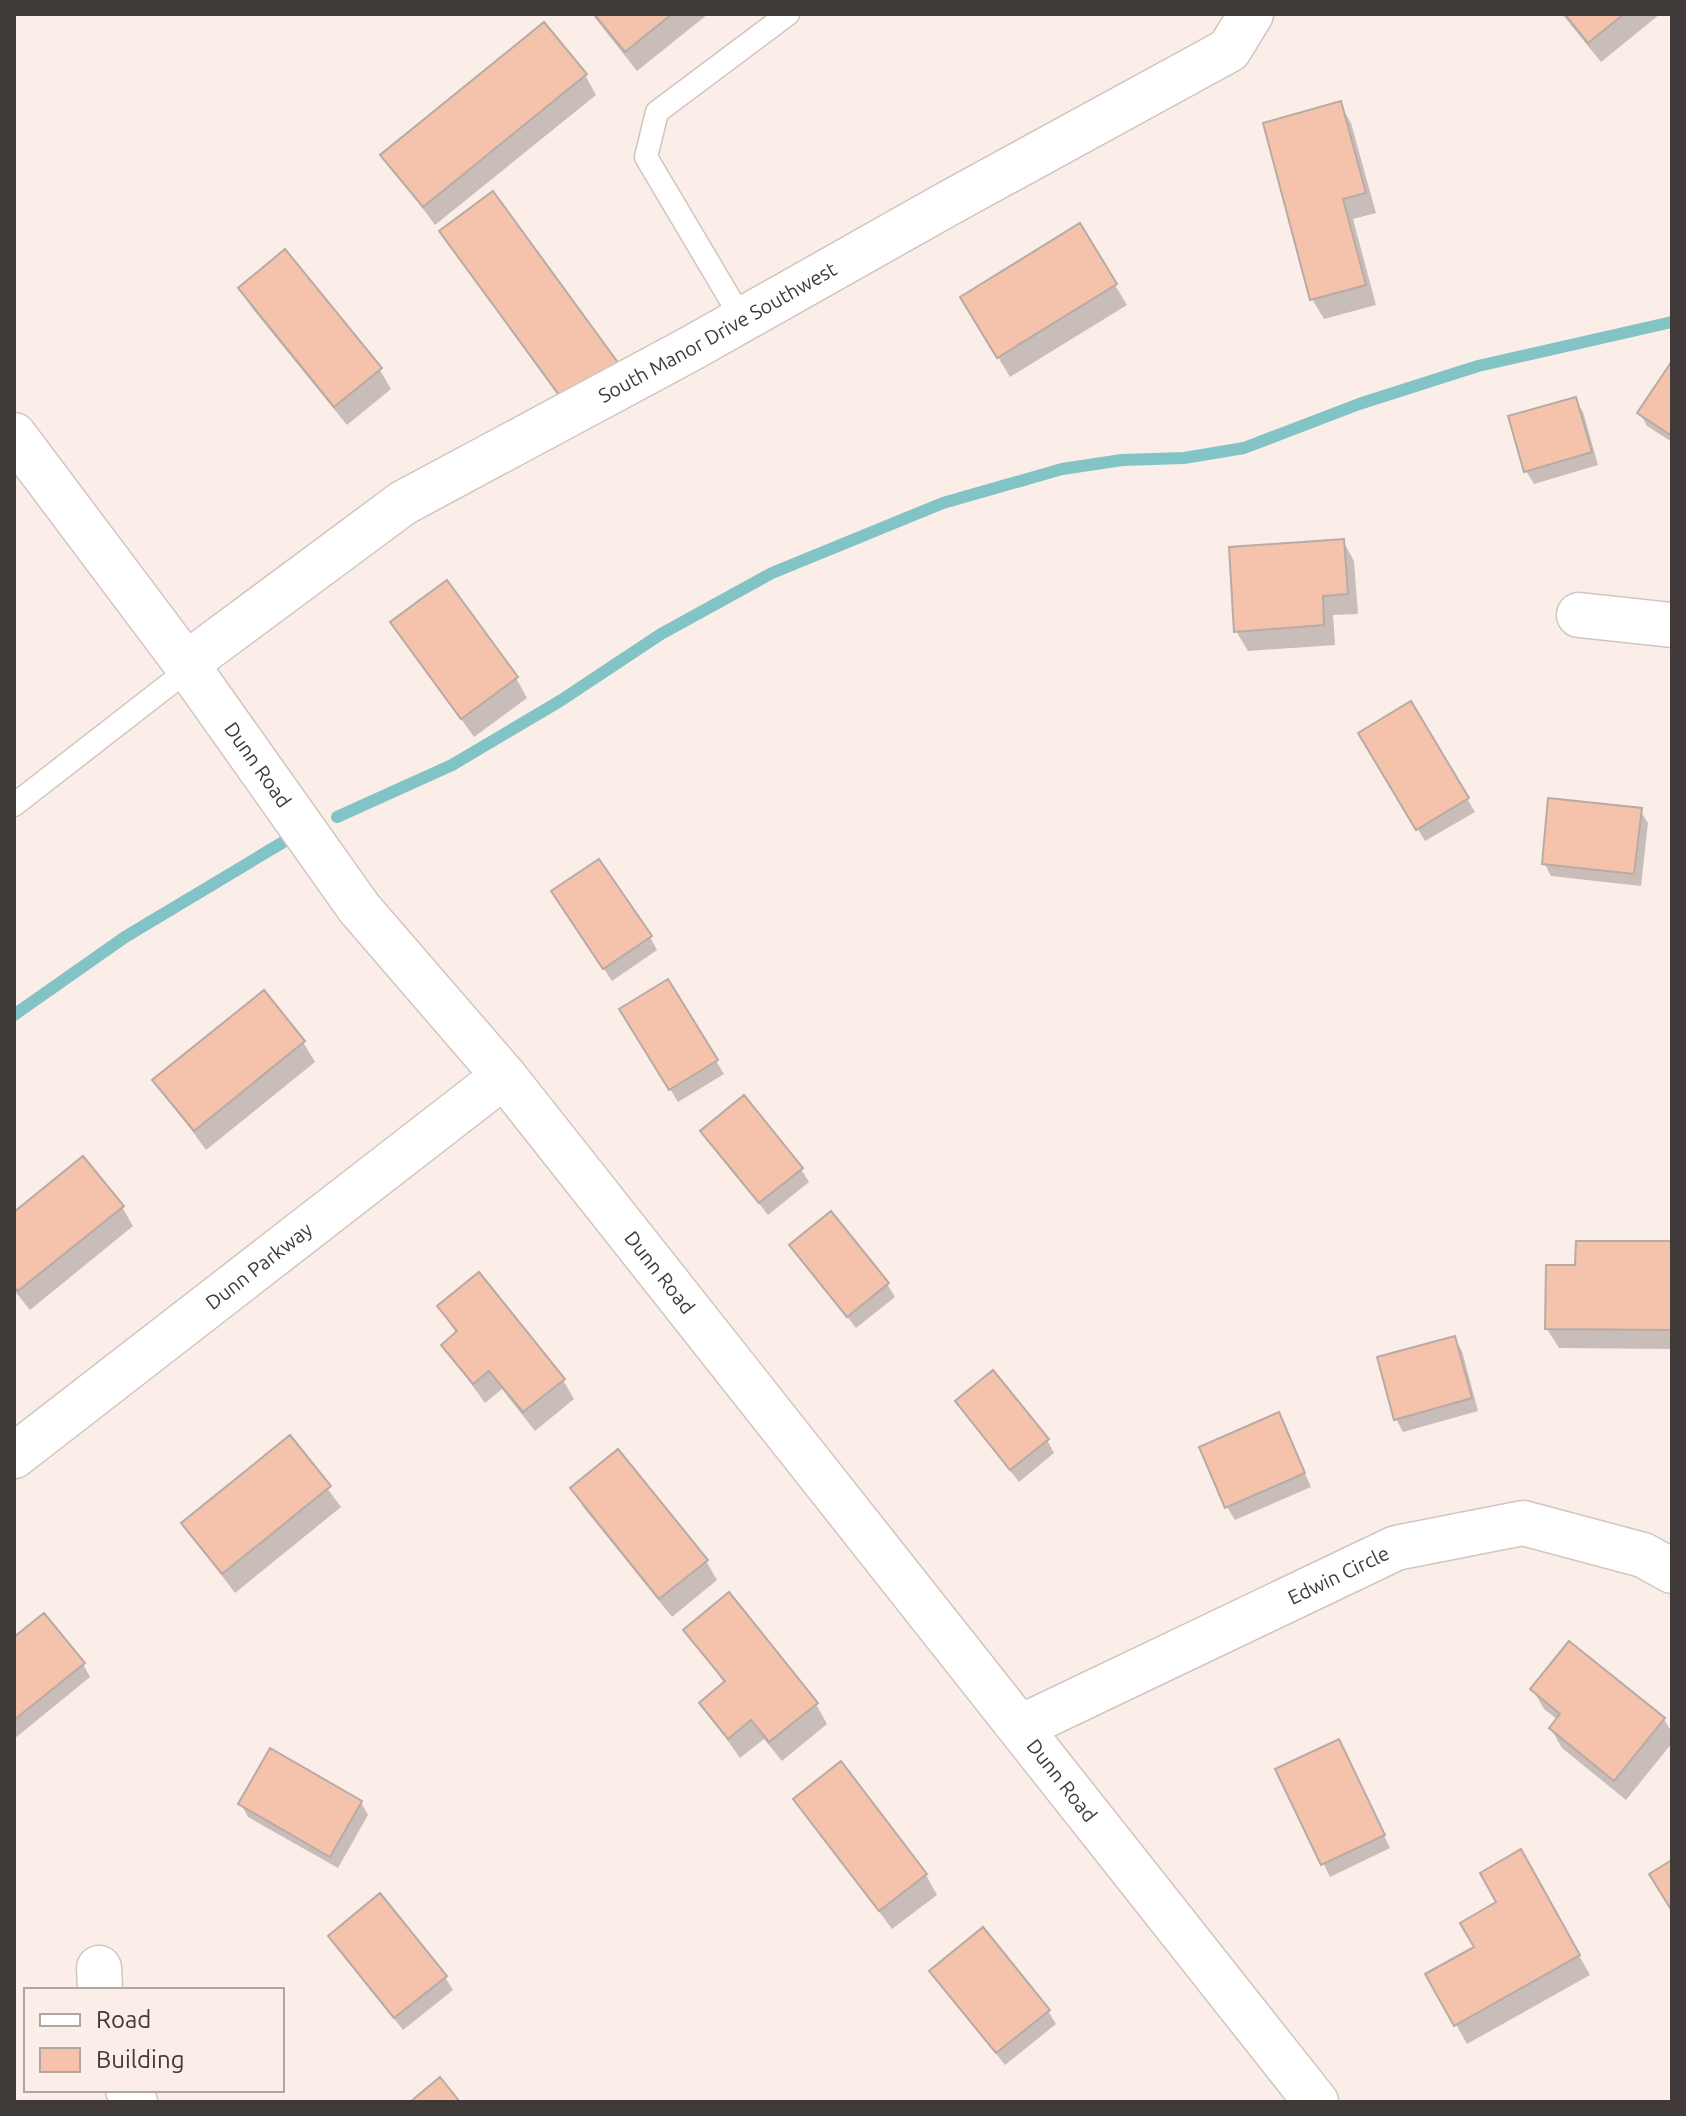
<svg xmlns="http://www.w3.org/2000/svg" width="1686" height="2116" font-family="Ubuntu,sans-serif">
<rect width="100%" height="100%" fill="#fbede7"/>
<path fill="#0003" d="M592,14H708L637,71Z
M1562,14H1660L1601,62Z
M585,75L596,95L435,225L383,155Z
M1340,104L1351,123L1376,213L1353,219L1376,305L1324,319L1312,299L1265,125Z
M493,194L577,422L441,232Z
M1079,225L1127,305L1010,377L974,317Z
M240,288L380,370L391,389L347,425L252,308Z
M1672,364V442L1647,426L1640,413Z
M1575,399L1583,412L1598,465L1534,484L1526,471Z
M1343,541L1354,561L1358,614L1333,615L1335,645L1248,651L1236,631Z
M393,623L516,678L527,698L474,737Z
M1411,704L1475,812L1425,841L1361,734Z
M1640,810L1648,823L1641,886L1551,876L1544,863Z
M561,905L650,937L657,950L612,981Z
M668,982L724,1074L678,1102L622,1010Z
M303,1042L315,1062L206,1150L155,1080Z
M703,1131L801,1169L809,1182L768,1215Z
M122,1207L133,1226L30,1310L14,1290V1215Z
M1672,1243V1349L1559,1348L1547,1329L1577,1267Z
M792,1246L887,1284L895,1297L856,1328Z
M439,1307L563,1380L574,1399L535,1431L502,1389L485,1403L443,1345L457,1334Z
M1454,1338L1462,1351L1478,1411L1403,1432L1396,1419Z
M957,1402L1047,1440L1054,1453L1019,1482Z
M1278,1415L1311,1487L1235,1520L1227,1507Z
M290,1438L341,1507L235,1593L183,1524Z
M573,1489L706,1561L717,1580L672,1617L584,1508Z
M686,1630L816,1704L827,1724L782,1761L764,1739L740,1758L701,1703L725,1684Z
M14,1640L83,1664L90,1677L14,1739Z
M1533,1690L1664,1719L1672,1733V1743L1626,1800L1562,1748L1551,1729L1558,1720L1544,1709Z
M1345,1754L1390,1848L1330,1877L1278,1770Z
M796,1799L926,1875L937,1895L892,1929Z
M361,1802L368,1815L338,1868L248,1817L241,1804Z
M1520,1852L1590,1975L1467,2044L1428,1975L1476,1948Z
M330,1936L445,1977L453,1990L403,2030Z
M932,1972L1048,2011L1056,2024L1005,2065Z"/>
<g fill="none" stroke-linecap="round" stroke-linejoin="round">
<path stroke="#82c4c5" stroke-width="12" d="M337,817L452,765L560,701L661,634L772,573L943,503L1062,469L1122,460L1184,458L1244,448L1359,404L1478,366L1672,322
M14,1015L125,937L285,841"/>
</g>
<path fill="#f5c2ac" stroke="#b8aba5" stroke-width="2" d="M594,14H672L625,52Z
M1565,14H1624L1588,43Z
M544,22L587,74L423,207L380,155Z
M1341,101L1366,193L1343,199L1366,285L1310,300L1263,123Z
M493,191L619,364L565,403L439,231Z
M1080,223L1117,284L997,358L960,297Z
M285,249L382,368L334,407L238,288Z
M1672,361V436L1637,413Z
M1576,397L1592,452L1524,472L1508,416Z
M1344,539L1348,594L1323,596L1324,625L1234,632L1229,547Z
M447,580L518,677L461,719L390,622Z
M1411,701L1469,798L1416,830L1358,733Z
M1548,798L1642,808L1634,874L1542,864Z
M599,859L652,936L603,969L551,891Z
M668,979L718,1060L669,1090L619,1009Z
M264,990L305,1041L194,1131L152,1080Z
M744,1095L803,1168L759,1203L700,1131Z
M83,1156L124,1206L18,1291L14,1287V1212Z
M831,1211L889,1283L847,1317L789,1245Z
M1576,1241H1672V1330L1545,1329L1546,1265H1575Z
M479,1272L565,1379L523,1412L489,1371L473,1384L441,1345L457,1331L437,1306Z
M1455,1336L1472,1398L1394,1420L1377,1357Z
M993,1370L1049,1439L1010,1470L955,1401Z
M1279,1412L1305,1473L1225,1508L1199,1447Z
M290,1435L331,1486L222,1574L181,1523Z
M618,1449L708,1560L659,1599L570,1488Z
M729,1592L818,1703L769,1742L751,1720L728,1739L699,1703L725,1681L683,1630Z
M44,1613L85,1663L14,1720V1637Z
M1569,1641L1665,1718L1614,1781L1549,1728L1560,1714L1530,1689Z
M1339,1739L1385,1835L1321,1865L1275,1769Z
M270,1748L362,1801L330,1857L238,1804Z
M841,1761L927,1874L879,1911L793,1799Z
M1521,1849L1580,1955L1454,2026L1425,1974L1474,1947L1460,1923L1496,1902L1480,1873Z
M1672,1860V1911L1649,1874Z
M380,1893L447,1976L394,2018L328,1936Z
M983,1927L1050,2010L996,2053L929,1971Z
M440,2077L460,2102H410Z"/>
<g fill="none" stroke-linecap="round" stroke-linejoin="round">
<defs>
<path id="lane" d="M742,319L646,157L657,112L788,14
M14,805L189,669"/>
<g id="street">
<path id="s1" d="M14,435L186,664L359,908L504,1076L1316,2102"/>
<path d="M1579,615L1672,625"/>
<path id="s2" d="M186,664L403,503L690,349L949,203L1229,50L1251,14"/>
<path id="s3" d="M14,1456L504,1076"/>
<path id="s4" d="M1021,1727L1396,1548L1523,1523L1643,1555L1672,1571"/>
<path d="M99,1968L100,1990"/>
<path d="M128,2090L135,2102"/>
</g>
</defs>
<use href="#lane" stroke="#d2c4be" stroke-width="25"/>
<use href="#street" stroke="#d2c4be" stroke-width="47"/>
<use href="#lane" stroke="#fff" stroke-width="22"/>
<use href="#street" stroke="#fff" stroke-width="44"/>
</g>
<g text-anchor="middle" stroke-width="8" stroke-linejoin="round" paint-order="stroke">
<g font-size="20" fill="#3f3937" stroke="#fbede7">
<text dy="7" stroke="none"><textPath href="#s2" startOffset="628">South Manor Drive Southwest</textPath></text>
<text dy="7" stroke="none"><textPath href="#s1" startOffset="410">Dunn Road</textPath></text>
<text dy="7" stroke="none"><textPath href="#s3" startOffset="310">Dunn Parkway</textPath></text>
<text dy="7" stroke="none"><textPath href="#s1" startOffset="1058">Dunn Road</textPath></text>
<text dy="7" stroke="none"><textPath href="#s4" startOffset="352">Edwin Circle</textPath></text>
<text dy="7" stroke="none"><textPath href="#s1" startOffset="1706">Dunn Road</textPath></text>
</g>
</g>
<rect width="1686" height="2116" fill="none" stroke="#3f3937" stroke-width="32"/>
<rect x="24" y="1988" width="260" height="104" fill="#fbede7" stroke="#b0a5a1" stroke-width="2"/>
<rect x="40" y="2014" width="40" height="12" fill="#ffffff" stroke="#b0a5a1" stroke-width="2"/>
<text x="96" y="2028" font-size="24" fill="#3f3937">Road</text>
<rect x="40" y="2048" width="40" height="24" fill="#f5c2ac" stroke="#b0a5a1" stroke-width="2"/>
<text x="96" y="2068" font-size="24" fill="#3f3937">Building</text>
</svg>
